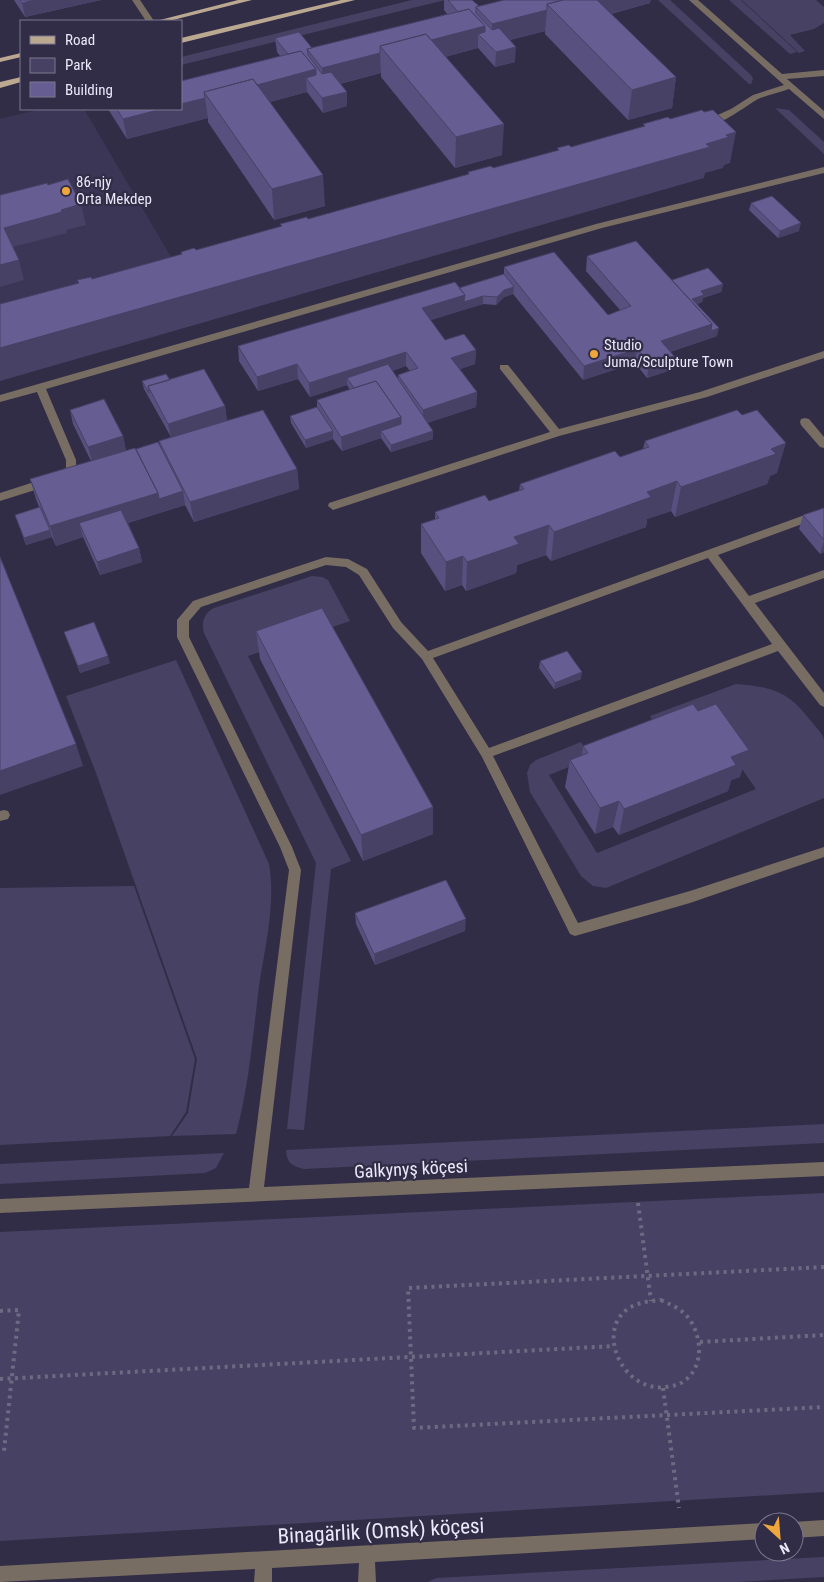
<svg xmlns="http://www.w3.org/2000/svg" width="824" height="1582" font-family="'Roboto Condensed',sans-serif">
<rect width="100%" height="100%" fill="#322d47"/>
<path fill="#3b3556" d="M41,109H84L174,262L0,310V119Z"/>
<path fill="#474163" d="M412,0H445L181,65V57Z
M658,0H670L751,75L753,79L751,84H749Z
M729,0H741L797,52L790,54Z
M742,0H816L824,7V23L814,29L790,35L805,51L799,53Z
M775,108L789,110L824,142V154Z
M312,576L322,577L328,580L350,621L248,656L351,861L331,869L304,1130L287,1129L316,863L204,633C201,623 204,613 214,608Z
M176,660L269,864C276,903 265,947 259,986C253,1035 249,1086 236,1134L172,1136L188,1113L197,1059L96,773L66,696Z
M736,684C773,687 788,691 811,721C815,726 823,734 824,740C824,758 824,779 824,798L606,888L593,886L581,876L530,792L527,773L530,765L536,760L581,742L591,758L549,775L597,853L756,789L704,715L660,732L650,716Z
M134,886L195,1059L186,1112L170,1136L0,1145V888Z
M824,1124V1143L304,1169C292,1166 287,1163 286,1150Z
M224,1153L216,1168L205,1173L0,1184V1164Z
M824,1193V1492L0,1541V1232Z
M824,1557V1577L738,1582H428L436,1578Z"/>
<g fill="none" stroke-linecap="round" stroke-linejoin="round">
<path stroke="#6e6a82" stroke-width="4" stroke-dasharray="3 4.5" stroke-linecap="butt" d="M638,1203L651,1301
M824,1267L408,1288L414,1428L824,1407
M661,1300C669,1304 677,1307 684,1313C702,1330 706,1366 684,1381C679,1385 673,1386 666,1387C621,1393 594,1327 631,1307C640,1302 651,1301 661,1300Z
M0,1311L19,1310L4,1451H0
M700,1342L824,1335
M0,1379L614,1346
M663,1388L679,1508"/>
<path fill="#776d62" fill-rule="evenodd" d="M132,0H140L154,21H146Z
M689,0H698L782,74L824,70V76L787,79L824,111V119L789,89C779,93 767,95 758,99C744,107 720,127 704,125V121L731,109L753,95L784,85Z
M824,167V173L602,228L46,389L76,460V469L70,479L0,501V493L62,473L66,469V460L37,392L0,402V395L596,224Z
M824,351V358L707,397L559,436L333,510L328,506L329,503L550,432L500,369V365H508L559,429L700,392Z
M805,418L809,419L824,437V448L820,447L801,425L800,422L801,419Z
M824,508V516L718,555L749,596L824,570V578L755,603L824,693V707L820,705L778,651L493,756L578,923L690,891L824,847V857L690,903L575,936L570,934L482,757L422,659L393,628L359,575L346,567L326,565L201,607L189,621V637L292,847L301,870L264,1187L824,1162V1176L0,1213V1199L249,1188L289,870L280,847L177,637V620L193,601L326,557L348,559L367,569L401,622L428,651ZM708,558L772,644L489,748L433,658Z
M4,810L8,811L10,815L8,819L0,821V811Z
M824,1520V1536L794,1538L793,1522Z
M764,1523V1539L375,1562L376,1582H358L359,1563L272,1568V1582H254L255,1569L0,1582V1566Z"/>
<path fill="#bba891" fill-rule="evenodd" d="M238,0H252L169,21H156Z
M341,0H355L181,43V38Z
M21,53V57L0,62V58Z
M21,77V82L0,88V82Z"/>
</g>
<path fill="#58507e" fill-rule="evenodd" d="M14,0H101L25,17Z
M444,0H472L479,6L504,0L650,3L611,14L676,77L672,108L628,120L545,34V31L510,40L515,62L495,67L478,48L445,57L502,155L455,168L381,77V73L340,84L347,92V106L323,113L307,92L270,102L325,206L274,220L208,122V118L127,139L108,109H181V81L280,56L277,52L275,38L312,48L447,14L444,10Z
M751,203L799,231L778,238L749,210Z
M587,256L672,280L723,284L721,292L703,298L702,302L697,304L717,336L670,352L674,356L671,370L647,378L635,363L583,380L513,294L504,297L496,305L483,304L430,320L445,340L476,350L475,364L460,369L477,392L476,407L427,423L433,431V439L391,452L381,438L342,451L333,439L306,448L291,423L290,416L317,407V400L350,390L347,385L310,397L298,379L258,391L239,361L238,346L459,288L504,274V267L608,315L620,310L586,271ZM406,366L410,371L398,375V379L392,371Z
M170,380L225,406L227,420L297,469L299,489L194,522L185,505L128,523L139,548L142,562L100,575L83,537L56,546L52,537L26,545L15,515L39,507L36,499L30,479L91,461L73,424L70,410L123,436L126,451L160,446L159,441L171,437L144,389L142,381Z
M645,441L777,473L770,476L767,484L675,517L671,511L647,519L646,527L551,561L546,555L517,565L516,573L466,591L462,585L445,591L421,553V524L435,520V512L489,501L519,491L520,484L620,457L643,449Z
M824,508V552L820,554L799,529L803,515Z
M256,631L433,807V834L363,861L260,659Z
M64,632L110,663L80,673Z
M540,661L581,679L554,689L539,668Z
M583,746L740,777L731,780L728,791L619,835L613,827L595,834L565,787L570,760L582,756Z
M355,913L465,931L375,965L356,924Z"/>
<path fill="#474166" d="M35,0H101L25,17L22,3Z
M588,0H651L650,3L568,25Z
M547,10L545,31L492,45V24Z
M485,26V40L478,34V48L399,69L385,52Z
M516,47L515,62L495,67L496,52Z
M380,53L381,73L323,88L322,68Z
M316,69L317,90L306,78L307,92L220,115L208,97Z
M676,77L672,108L628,120L632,90Z
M347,92V106L323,113L322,98Z
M205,98L208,118L127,139L123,119L162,109H181V104Z
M504,124L502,155L455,168L456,137Z
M736,132L730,163L724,165L723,168L705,173L704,178L0,381V348L706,144L726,135Z
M323,175L325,206L274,220L272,189Z
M81,204L86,225L66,230L67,233L9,248L4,228L61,210Z
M801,223L799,231L778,238L780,231Z
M19,260L24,280L0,287V265Z
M723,284L721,292L703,298L702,302L690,306L692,299L701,291Z
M514,287L513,294L504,297L496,305L497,297L504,290Z
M465,295L483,296V304L422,323V308Z
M712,324L709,339L659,355L661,341Z
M719,328L717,336L709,339L711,331Z
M637,349L635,363L583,380L584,366Z
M476,350L475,364L451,372V358Z
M406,352V366L351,384L347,378V385L310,397L309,383Z
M674,356L671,370L647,378L649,363Z
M297,364L298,379L258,391L257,377Z
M477,392L476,407L423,424V410Z
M225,406L227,420L171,438L168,424Z
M401,417V432L381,431V438L342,451L341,437Z
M333,431V439L306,448L305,440Z
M433,431V439L391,452V445Z
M123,436L126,451L92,461L88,447Z
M786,443L777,473L770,476L767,484L675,517L681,487L771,449Z
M297,469L299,489L194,522L190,502Z
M677,481L671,511L647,519L646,527L551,561L554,532L647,492Z
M183,491L185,505L85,536L79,523L83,537L56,546L50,526L158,493Z
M549,525L546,555L517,565L516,573L466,591L467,562L514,537Z
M50,530L52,537L26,545L24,538Z
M824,541V552L820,554Z
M139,548L142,562L100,575L97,562Z
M463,556L462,585L445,591L446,562Z
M108,656L110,663L80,673L78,666Z
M582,672L581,679L554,689L555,683Z
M76,744L83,766L0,795V771Z
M749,750L740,777L731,780L728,791L619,835L624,809L731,757Z
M619,801L613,827L595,834L600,808Z
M433,807V834L363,861L361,835Z
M466,919L465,931L375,965L374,954Z"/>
<path fill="#665d92" stroke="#474166" d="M20,0H35L22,3Z
M448,0H472L479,6L476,7V13L492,30L499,28L516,47L496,52L478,34L485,32V26L469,9L458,12Z
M504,0H563L547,4V10L492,24L476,7Z
M563,0H597L676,77L632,90L547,4Z
M469,9L485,26L431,40L426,34L380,46V53L322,68L307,49Z
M299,32L312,48L307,49L308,55L322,74L331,72L347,92L322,98L306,78L316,75V69L301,51L288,54L275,38Z
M426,34L504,124L456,137L380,46Z
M301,51L316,69L257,85L253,79L204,92L205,98L181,104V81Z
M253,79L323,175L272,189L204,92Z
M117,109H162L123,119Z
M702,110L704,112L713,110L736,132L726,135L729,137L706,144L710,147L0,348V304L79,283L77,280L91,277L92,279L182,254L181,252L194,248L196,250L282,226L280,224L307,217L308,219L469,174L468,172L491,166L493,168L559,150L557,148L569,145L571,147L645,126L643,124L668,117L670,119Z
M68,179L81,204L61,210L62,212L4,228L19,260L0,265V195L47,183L48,185Z
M772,196L801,223L780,231L751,203Z
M636,241L712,324L661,341L674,356L649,363L637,349L584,366L504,267L554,252L608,315L631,306L587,256Z
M708,268L723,284L701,291L704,295L692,299L719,328L711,331L712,324L672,280Z
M504,274L514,287L504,290L497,297L483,296L464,302L465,295L459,288Z
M455,282L465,295L422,308L445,340L464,334L476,350L451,358L477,392L423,410L398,375L418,368L406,352L309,383L297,364L257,377L238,346Z
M388,364L433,431L391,445L381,431L401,424V417L376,381L354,388L347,378Z
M204,369L225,406L168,424L148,386Z
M166,374L170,380L148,386L149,393L142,381Z
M376,381L401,417L341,437L317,400Z
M104,399L123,436L88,447L70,410Z
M317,407L333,431L305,440L290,416Z
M263,410L297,469L190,502L159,441Z
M737,410L742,415L757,410L786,443L771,449L776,454L681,487L677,481L647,492L651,497L554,532L549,525L514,537L519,544L467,562L463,556L446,562L421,524L439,518L435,512L485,495L489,501L524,489L520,484L615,451L620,457L649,447L645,441Z
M158,442L183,491L159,499L158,493L136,449Z
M135,448L158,493L50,526L30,479Z
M40,507L50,530L24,538L15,515Z
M824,508V540L803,515Z
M121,510L139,548L97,562L79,523Z
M0,557L76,744L0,771Z
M322,608L433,807L361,835L256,631Z
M94,622L108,656L78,666L64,632Z
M567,651L582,672L555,683L540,661Z
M693,704L698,711L716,704L749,750L731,757L736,765L624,809L619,801L600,808L570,760L588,753L583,746Z
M446,880L466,919L374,954L355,913Z"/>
<g fill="#efa73d" stroke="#322d47" stroke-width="2">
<circle cx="66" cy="191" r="5"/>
<circle cx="594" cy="354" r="5"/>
</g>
<g text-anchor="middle" stroke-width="4.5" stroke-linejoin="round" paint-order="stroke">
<g font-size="15" fill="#eae8fa" stroke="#322d47" text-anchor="start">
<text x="76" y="187">86-njy<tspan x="76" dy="17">Orta Mekdep</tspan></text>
<text x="604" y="350">Studio<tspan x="604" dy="17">Juma/Sculpture Town</tspan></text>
</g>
<g font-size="18" fill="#eae8fa" stroke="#322d47">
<text transform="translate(411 1169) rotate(-3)" y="6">Galkynyş köçesi</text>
</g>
<g font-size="21" fill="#eae8fa" stroke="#322d47">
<text transform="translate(381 1531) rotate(-3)" y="7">Binagärlik (Omsk) köçesi</text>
</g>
</g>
<rect x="20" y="20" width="162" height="90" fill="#322d47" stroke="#7c788f"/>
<rect x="30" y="36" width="25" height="8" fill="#bba891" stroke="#7c788f"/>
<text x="65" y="45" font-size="15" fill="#eae8fa">Road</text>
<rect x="30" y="58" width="25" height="15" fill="#474163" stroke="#7c788f"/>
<text x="65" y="70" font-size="15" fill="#eae8fa">Park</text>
<rect x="30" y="82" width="25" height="15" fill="#665d92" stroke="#7c788f"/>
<text x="65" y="95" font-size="15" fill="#eae8fa">Building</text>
<g transform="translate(779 1537) rotate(154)"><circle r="24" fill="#322d47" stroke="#7c788f"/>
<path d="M0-4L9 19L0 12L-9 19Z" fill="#efa73d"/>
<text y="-8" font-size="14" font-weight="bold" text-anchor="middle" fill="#eae8fa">N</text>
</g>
</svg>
